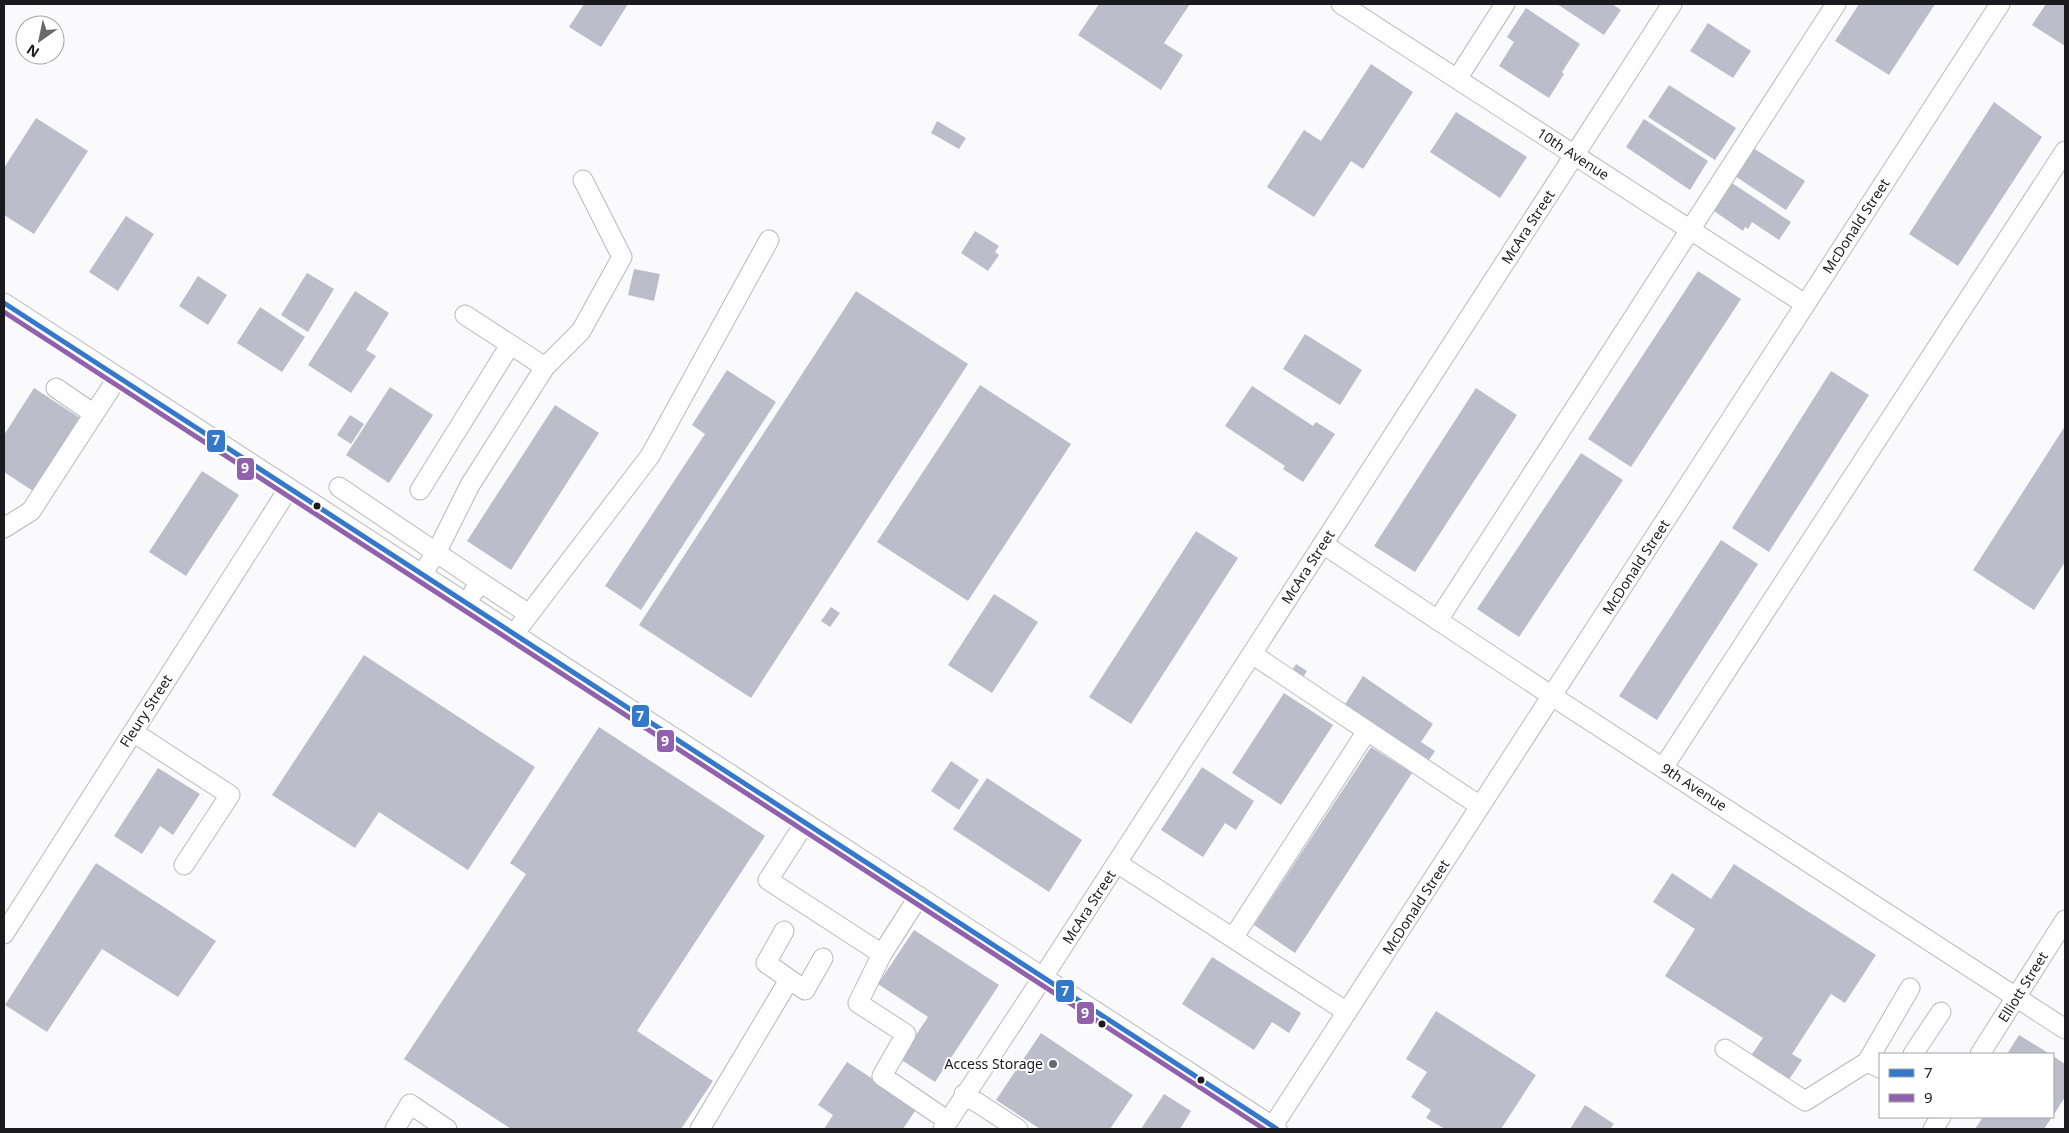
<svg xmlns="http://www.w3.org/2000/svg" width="2069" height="1133" font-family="'Noto Sans',sans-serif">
<rect width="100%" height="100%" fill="#fafafd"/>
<path fill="#bdbcca" d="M584,4H628L601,47L569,27Z
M1099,4H1190L1164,43L1183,55L1161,90L1078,35Z
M1557,4H1612L1621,10L1604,35Z
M1859,4H1935L1889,75L1835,41Z
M2046,4L2065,5V46L2032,25Z
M1526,8L1580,44L1562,72L1564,74L1549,98L1499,66L1514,42L1507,37Z
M1708,23L1751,51L1733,78L1690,51Z
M1371,64L1413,92L1363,169L1351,161L1314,217L1267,187L1304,130L1321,141Z
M1669,85L1736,128L1715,160L1648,117Z
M1994,102L2042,137L1958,266L1909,234Z
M1456,112L1527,157L1500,198L1430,152Z
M36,118L88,151L34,234L4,215V168Z
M1644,119L1708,161L1690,190L1626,147Z
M937,121L966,138L959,149L931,133Z
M1750,146L1805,181L1786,210L1732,174Z
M1732,183L1791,222L1779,240L1752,222L1748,229L1745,227L1743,231L1714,211Z
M126,216L154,234L118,291L89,272Z
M975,231L999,246L995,252L999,255L988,271L961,253Z
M634,269L660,274L654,301L628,295Z
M1698,271L1741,299L1631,467L1588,439Z
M307,273L334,289L308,332L281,315Z
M198,276L227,295L208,325L179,306Z
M355,291L389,313L366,350L376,356L351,393L308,365Z
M856,291L968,364L751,698L639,625Z
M260,307L305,337L282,372L237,343Z
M1305,334L1362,370L1340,405L1283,369Z
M727,370L776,402L641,610L605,586L705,434L692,425Z
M1831,371L1869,395L1769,552L1732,528Z
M980,385L1071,444L968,601L877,542Z
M1252,386L1313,426L1316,422L1335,434L1303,482L1283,469L1285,466L1225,426Z
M390,387L433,415L389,483L346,455Z
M34,388L80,418L33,491L4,472V435Z
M1476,388L1517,415L1415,572L1374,546Z
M555,405L599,433L511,570L467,541Z
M350,415L364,424L351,444L337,435Z
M2065,426V562L2034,610L1973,570Z
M1581,453L1623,480L1519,637L1477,609Z
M202,471L239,495L186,576L149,552Z
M1196,531L1238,558L1131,724L1089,697Z
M1721,540L1758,564L1657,720L1619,696Z
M994,594L1038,622L992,693L948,665Z
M831,607L840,613L830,627L821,621Z
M364,655L535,767L468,870L379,812L355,848L272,795Z
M1296,664L1307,671L1302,679L1291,672Z
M1363,676L1433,724L1421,742L1435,751L1429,760L1344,706Z
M1284,693L1333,725L1281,805L1232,773Z
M599,727L765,836L637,1031L713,1081L681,1129H511L404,1059L526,874L510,863Z
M1371,747L1412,773L1295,953L1254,925Z
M951,761L979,780L959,810L931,791Z
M1202,767L1254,801L1236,830L1225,823L1203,857L1161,830Z
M158,768L200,794L173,835L160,826L142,854L114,836Z
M987,778L1082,840L1049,892L953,829Z
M96,863L216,941L178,997L102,949L47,1032L5,1005Z
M1734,864L1876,955L1845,1003L1831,994L1792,1054L1802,1060L1788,1081L1750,1057L1763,1038L1665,976L1695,929L1653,902L1672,873L1711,899Z
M914,930L999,985L935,1082L900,1059L928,1017L878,984Z
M1212,957L1301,1013L1289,1033L1272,1022L1254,1050L1182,1004Z
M1436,1011L1536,1075L1501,1129H1445L1426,1118L1431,1110L1411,1097L1427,1072L1406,1059Z
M1041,1033L1133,1095L1110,1129H1040L996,1100Z
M2019,1035L2050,1054H2007Z
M2053,1056L2065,1064V1097L2053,1116Z
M847,1062L917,1108L903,1129H824L833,1115L818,1105Z
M1164,1094L1191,1111L1180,1129H1141Z
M1585,1105L1614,1124L1610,1129H1570Z
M1983,1117H2052L2044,1129H1975Z"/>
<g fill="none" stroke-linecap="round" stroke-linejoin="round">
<defs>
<path id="minor" d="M1341,4L1805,304
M1457,79L1505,4
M4,303L1277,1129
M545,367L581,331L622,257L583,180
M56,388L94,414
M339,487L480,582
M420,490L510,345
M4,528L31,511L118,377
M1323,544L1552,696L2065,1029
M422,574L436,553L470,485L545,367L465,315
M473,593L480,582L529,614
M1438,620L1836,4
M514,634L650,456L769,240
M1252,654L1480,806
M133,732L230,795L184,865
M1663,768L2065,151
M805,823L768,880L882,954L919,896
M1117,863L1347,1012
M784,931L766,963L805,990L823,958
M4,934L289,488
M1233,938L1367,731
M882,954L858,1003L906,1034L882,1076L948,1121
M1725,1049L1805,1101L1867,1062
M1913,1054L1941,1012
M1980,1054L2065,920
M1880,1068L1867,1062L1910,988
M964,1094L1018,1129
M395,1129L410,1104L447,1129
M700,1129L789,980
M943,1129L1043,977L1672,4
M1271,1129L2000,4
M1933,1129L1941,1117"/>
</defs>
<use href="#minor" stroke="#b9b9bd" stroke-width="21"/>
<use href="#minor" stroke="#fefeff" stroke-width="19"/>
<defs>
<path id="bus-1" d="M4,303L1277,1129"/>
<path id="bus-2" d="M4,312L1264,1129"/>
</defs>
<use href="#bus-1" stroke="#fff" stroke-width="9"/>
<use href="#bus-2" stroke="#fff" stroke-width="9"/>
<use href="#bus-1" stroke="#3478cb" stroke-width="5"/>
<use href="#bus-2" stroke="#9161ad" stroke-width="5"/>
</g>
<g fill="#1a1a1f" stroke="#fff" stroke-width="2">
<circle cx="317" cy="506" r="4.5"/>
<circle cx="1102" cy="1024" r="4.5"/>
<circle cx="1201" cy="1080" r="4.5"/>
</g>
<circle fill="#68686d" stroke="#fff" stroke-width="2" cx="1053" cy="1064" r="5"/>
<g text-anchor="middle" stroke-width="4" stroke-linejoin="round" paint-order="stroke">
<g font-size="14" fill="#1a1a1f" stroke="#fff">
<text transform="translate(1573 154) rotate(33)" y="5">10th Avenue</text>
<text transform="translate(1856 226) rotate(-57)" y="5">McDonald Street</text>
<text transform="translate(1528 227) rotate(-57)" y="5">McAra Street</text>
<text transform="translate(1308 567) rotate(-57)" y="5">McAra Street</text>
<text transform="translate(1636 567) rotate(-57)" y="5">McDonald Street</text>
<text transform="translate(146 711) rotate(-57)" y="5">Fleury Street</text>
<text transform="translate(1694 787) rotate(33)" y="5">9th Avenue</text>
<text transform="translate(1089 907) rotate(-57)" y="5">McAra Street</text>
<text transform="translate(1416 907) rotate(-57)" y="5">McDonald Street</text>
<text transform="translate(2023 987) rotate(-58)" y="5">Elliott Street</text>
</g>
<g font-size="14" fill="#1a1a1f" stroke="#fff" text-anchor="end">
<text x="1043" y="1069">Access Storage</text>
</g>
</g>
<g stroke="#fff" stroke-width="2">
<rect x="206" y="429" width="20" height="24" rx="5" fill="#3478cb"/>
<rect x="236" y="457" width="19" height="24" rx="5" fill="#9161ad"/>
<rect x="631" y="704" width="19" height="24" rx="5" fill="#3478cb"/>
<rect x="656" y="729" width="19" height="24" rx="5" fill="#9161ad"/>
<rect x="1055" y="979" width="20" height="24" rx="5" fill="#3478cb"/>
<rect x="1076" y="1001" width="19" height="24" rx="5" fill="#9161ad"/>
</g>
<g font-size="14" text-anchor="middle" font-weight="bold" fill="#fff">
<text x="216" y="445">7</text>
<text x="245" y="473">9</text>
<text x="640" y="721">7</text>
<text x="665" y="746">9</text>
<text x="1065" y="996">7</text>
<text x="1085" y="1018">9</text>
</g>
<rect width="2069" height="1133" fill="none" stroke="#1a1a1f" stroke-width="10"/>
<rect x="1879" y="1053" width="175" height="65" fill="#ffffff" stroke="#a3a3a5"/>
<rect x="1889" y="1069" width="25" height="8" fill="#3478cb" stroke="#a3a3a5"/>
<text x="1924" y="1078" font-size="15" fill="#1a1a1f">7</text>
<rect x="1889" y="1094" width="25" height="8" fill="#9161ad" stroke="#a3a3a5"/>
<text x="1924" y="1103" font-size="15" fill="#1a1a1f">9</text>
<g transform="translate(40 40) rotate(213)"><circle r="24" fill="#ffffff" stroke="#a3a3a5"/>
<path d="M0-4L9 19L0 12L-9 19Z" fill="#68686d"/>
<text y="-8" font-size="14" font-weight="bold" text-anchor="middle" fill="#1a1a1f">N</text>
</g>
</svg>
